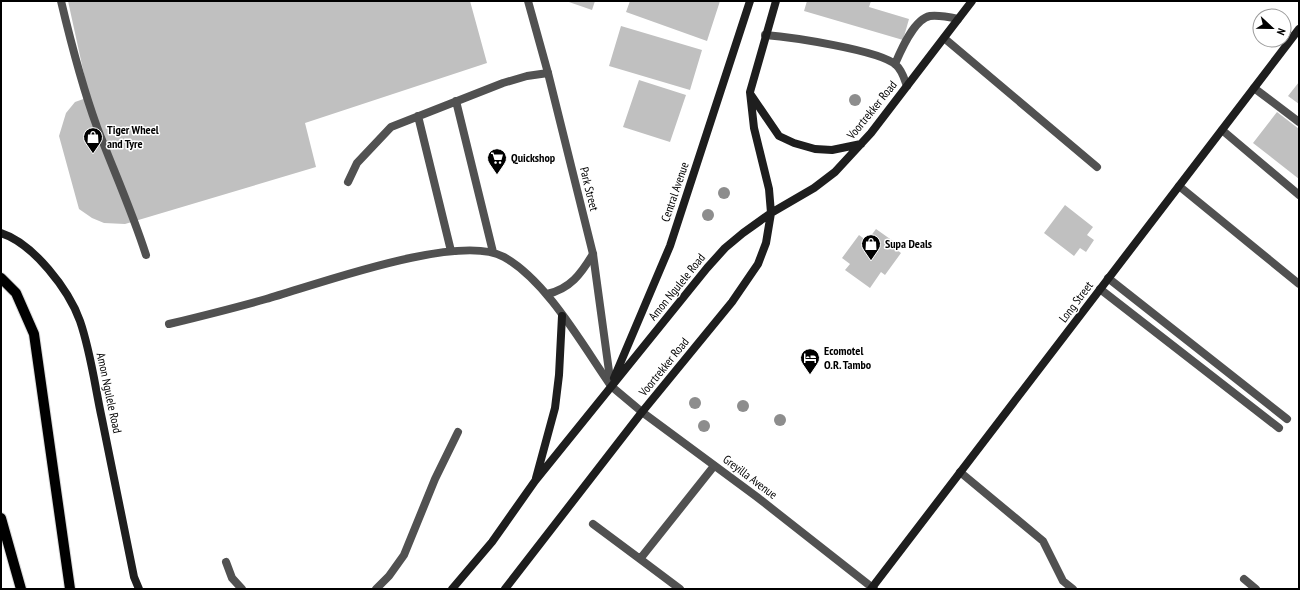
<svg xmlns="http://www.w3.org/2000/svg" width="1300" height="590" font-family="'PT Sans Narrow',sans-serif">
<rect width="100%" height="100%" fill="#fff"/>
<path fill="#c0c0c0" d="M68,1H470L487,63L305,123L316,167L125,224L104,223L92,218L79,209L59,136L66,113L75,102L89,97Z
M566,1H595L592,10Z
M630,1H720L707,41L626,12Z
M807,1H871L869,7L909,19L903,40L804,11Z
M621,26L702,50L690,90L609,66Z
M639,80L686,95L670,142L623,127Z
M1299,82V104L1288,96Z
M1277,112L1299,129V179L1253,143Z
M1065,205L1093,227L1087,235L1094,240L1086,252L1080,248L1074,256L1044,233Z
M876,229L900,246L897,250L901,253L885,275L881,272L870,288L845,270L850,264L842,258L859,235L867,241Z"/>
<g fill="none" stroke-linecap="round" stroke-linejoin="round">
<defs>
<path id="primary" d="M1,278L16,293L34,334L70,589
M1,518L21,589"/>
</defs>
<use href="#primary" stroke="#dbdbdb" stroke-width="12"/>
<path stroke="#515151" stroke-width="8" d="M61,1C71,43 82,86 97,127C113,169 132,211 146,255
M765,35C790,37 880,50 896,65C902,70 904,78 907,86
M944,38L1097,167
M895,64C901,50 914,19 930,16C939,15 949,17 958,19
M1254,88L1299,122
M456,101L493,252
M418,116L451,251
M1222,130L1299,195
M348,182L357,163L391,127L503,83L527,76L548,73
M1179,186L1299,284
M1108,278L1287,419
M1100,289L1279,428
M547,294C570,289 581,274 593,254
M169,324C202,316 234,308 266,299C316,285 459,232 504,257C547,281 583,346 611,386
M960,472L1043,541L1063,581L1073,589
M593,524L640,559
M226,562L232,578L242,589
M1244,579L1256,589
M376,589L389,576L404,555L435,479L458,432
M680,589L640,559L714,466"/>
<path stroke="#515151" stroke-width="8" d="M528,1L548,73L593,254L611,386L642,412L757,497L874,589"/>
<path stroke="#1e1e1e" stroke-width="8" d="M751,95L779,136L794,143L815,149L832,150L861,144
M1,233C33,243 69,290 80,321C91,353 95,387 102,419C113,472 123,524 134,577L139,589
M614,378L670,246L750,1
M536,478L555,408L559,375L562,316
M452,589L492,542L535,481L707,268L725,248L743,233L771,213L814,188L835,172L871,133L972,1
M505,589L642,412L732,302L758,264L766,243L771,213L769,189L754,128L750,92L776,1
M871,589L1299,29"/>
<use href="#primary" stroke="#000" stroke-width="10"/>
</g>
<g fill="#8d8d8d">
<circle cx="855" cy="100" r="6"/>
<circle cx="724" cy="193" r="6"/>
<circle cx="708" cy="215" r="6"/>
<circle cx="695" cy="403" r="6"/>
<circle cx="743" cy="406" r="6"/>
<circle cx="780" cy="420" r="6"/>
<circle cx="704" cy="426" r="6"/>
</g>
<defs>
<symbol id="shop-pin" viewBox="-11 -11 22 30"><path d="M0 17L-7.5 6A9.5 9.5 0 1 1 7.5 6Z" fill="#000" stroke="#fff"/><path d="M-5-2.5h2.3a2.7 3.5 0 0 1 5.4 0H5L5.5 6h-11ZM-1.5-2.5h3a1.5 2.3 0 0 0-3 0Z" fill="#fff"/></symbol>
<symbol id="supermarket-pin" viewBox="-11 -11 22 30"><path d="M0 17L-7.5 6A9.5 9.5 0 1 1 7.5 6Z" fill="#000" stroke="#fff"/><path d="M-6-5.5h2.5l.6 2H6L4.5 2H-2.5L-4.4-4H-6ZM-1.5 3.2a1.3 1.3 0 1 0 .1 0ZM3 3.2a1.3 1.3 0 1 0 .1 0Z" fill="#fff"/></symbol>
<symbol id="hotel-pin" viewBox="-11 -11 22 30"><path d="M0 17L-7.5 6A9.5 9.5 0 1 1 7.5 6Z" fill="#000" stroke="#fff"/><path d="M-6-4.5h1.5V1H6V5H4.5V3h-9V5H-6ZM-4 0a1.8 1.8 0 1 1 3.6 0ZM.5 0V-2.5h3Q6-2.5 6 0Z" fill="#fff"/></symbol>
</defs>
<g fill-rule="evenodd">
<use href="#shop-pin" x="82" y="126" width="22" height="30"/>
<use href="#supermarket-pin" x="486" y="147" width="22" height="30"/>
<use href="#shop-pin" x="860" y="233" width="22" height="30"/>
<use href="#hotel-pin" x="799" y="347" width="22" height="30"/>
</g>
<g text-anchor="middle" stroke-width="3" stroke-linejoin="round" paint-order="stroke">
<g font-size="12" fill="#000" stroke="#fff">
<text transform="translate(872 110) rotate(-51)" y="4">Voortrekker Road</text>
<text transform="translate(589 189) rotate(76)" y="4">Park Street</text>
<text transform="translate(675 192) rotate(-71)" y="4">Central Avenue</text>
<text transform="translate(677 287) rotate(-51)" y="4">Amon Ngulele Road</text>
<text transform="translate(1076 302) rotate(-53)" y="4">Long Street</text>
<text transform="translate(664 367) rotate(-51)" y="4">Voortrekker Road</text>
<text transform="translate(109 393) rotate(78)" y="4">Amon Ngulele Road</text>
<text transform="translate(750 477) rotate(37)" y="4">Greyilla Avenue</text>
</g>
<g font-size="12" font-weight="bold" fill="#000" stroke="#fff" text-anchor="start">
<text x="107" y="134">Tiger Wheel<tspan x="107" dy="14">and Tyre</tspan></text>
<text x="511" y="162">Quickshop</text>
<text x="885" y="248">Supa Deals</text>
<text x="824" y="355">Ecomotel<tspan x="824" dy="14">O.R. Tambo</tspan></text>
</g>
</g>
<rect width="1300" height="590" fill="none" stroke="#000000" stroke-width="4"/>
<g transform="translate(1272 28) rotate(112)"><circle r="19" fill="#ffffff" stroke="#999999"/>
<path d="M0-3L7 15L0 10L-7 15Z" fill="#000000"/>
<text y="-6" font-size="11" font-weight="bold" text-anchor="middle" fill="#000000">N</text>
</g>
</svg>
